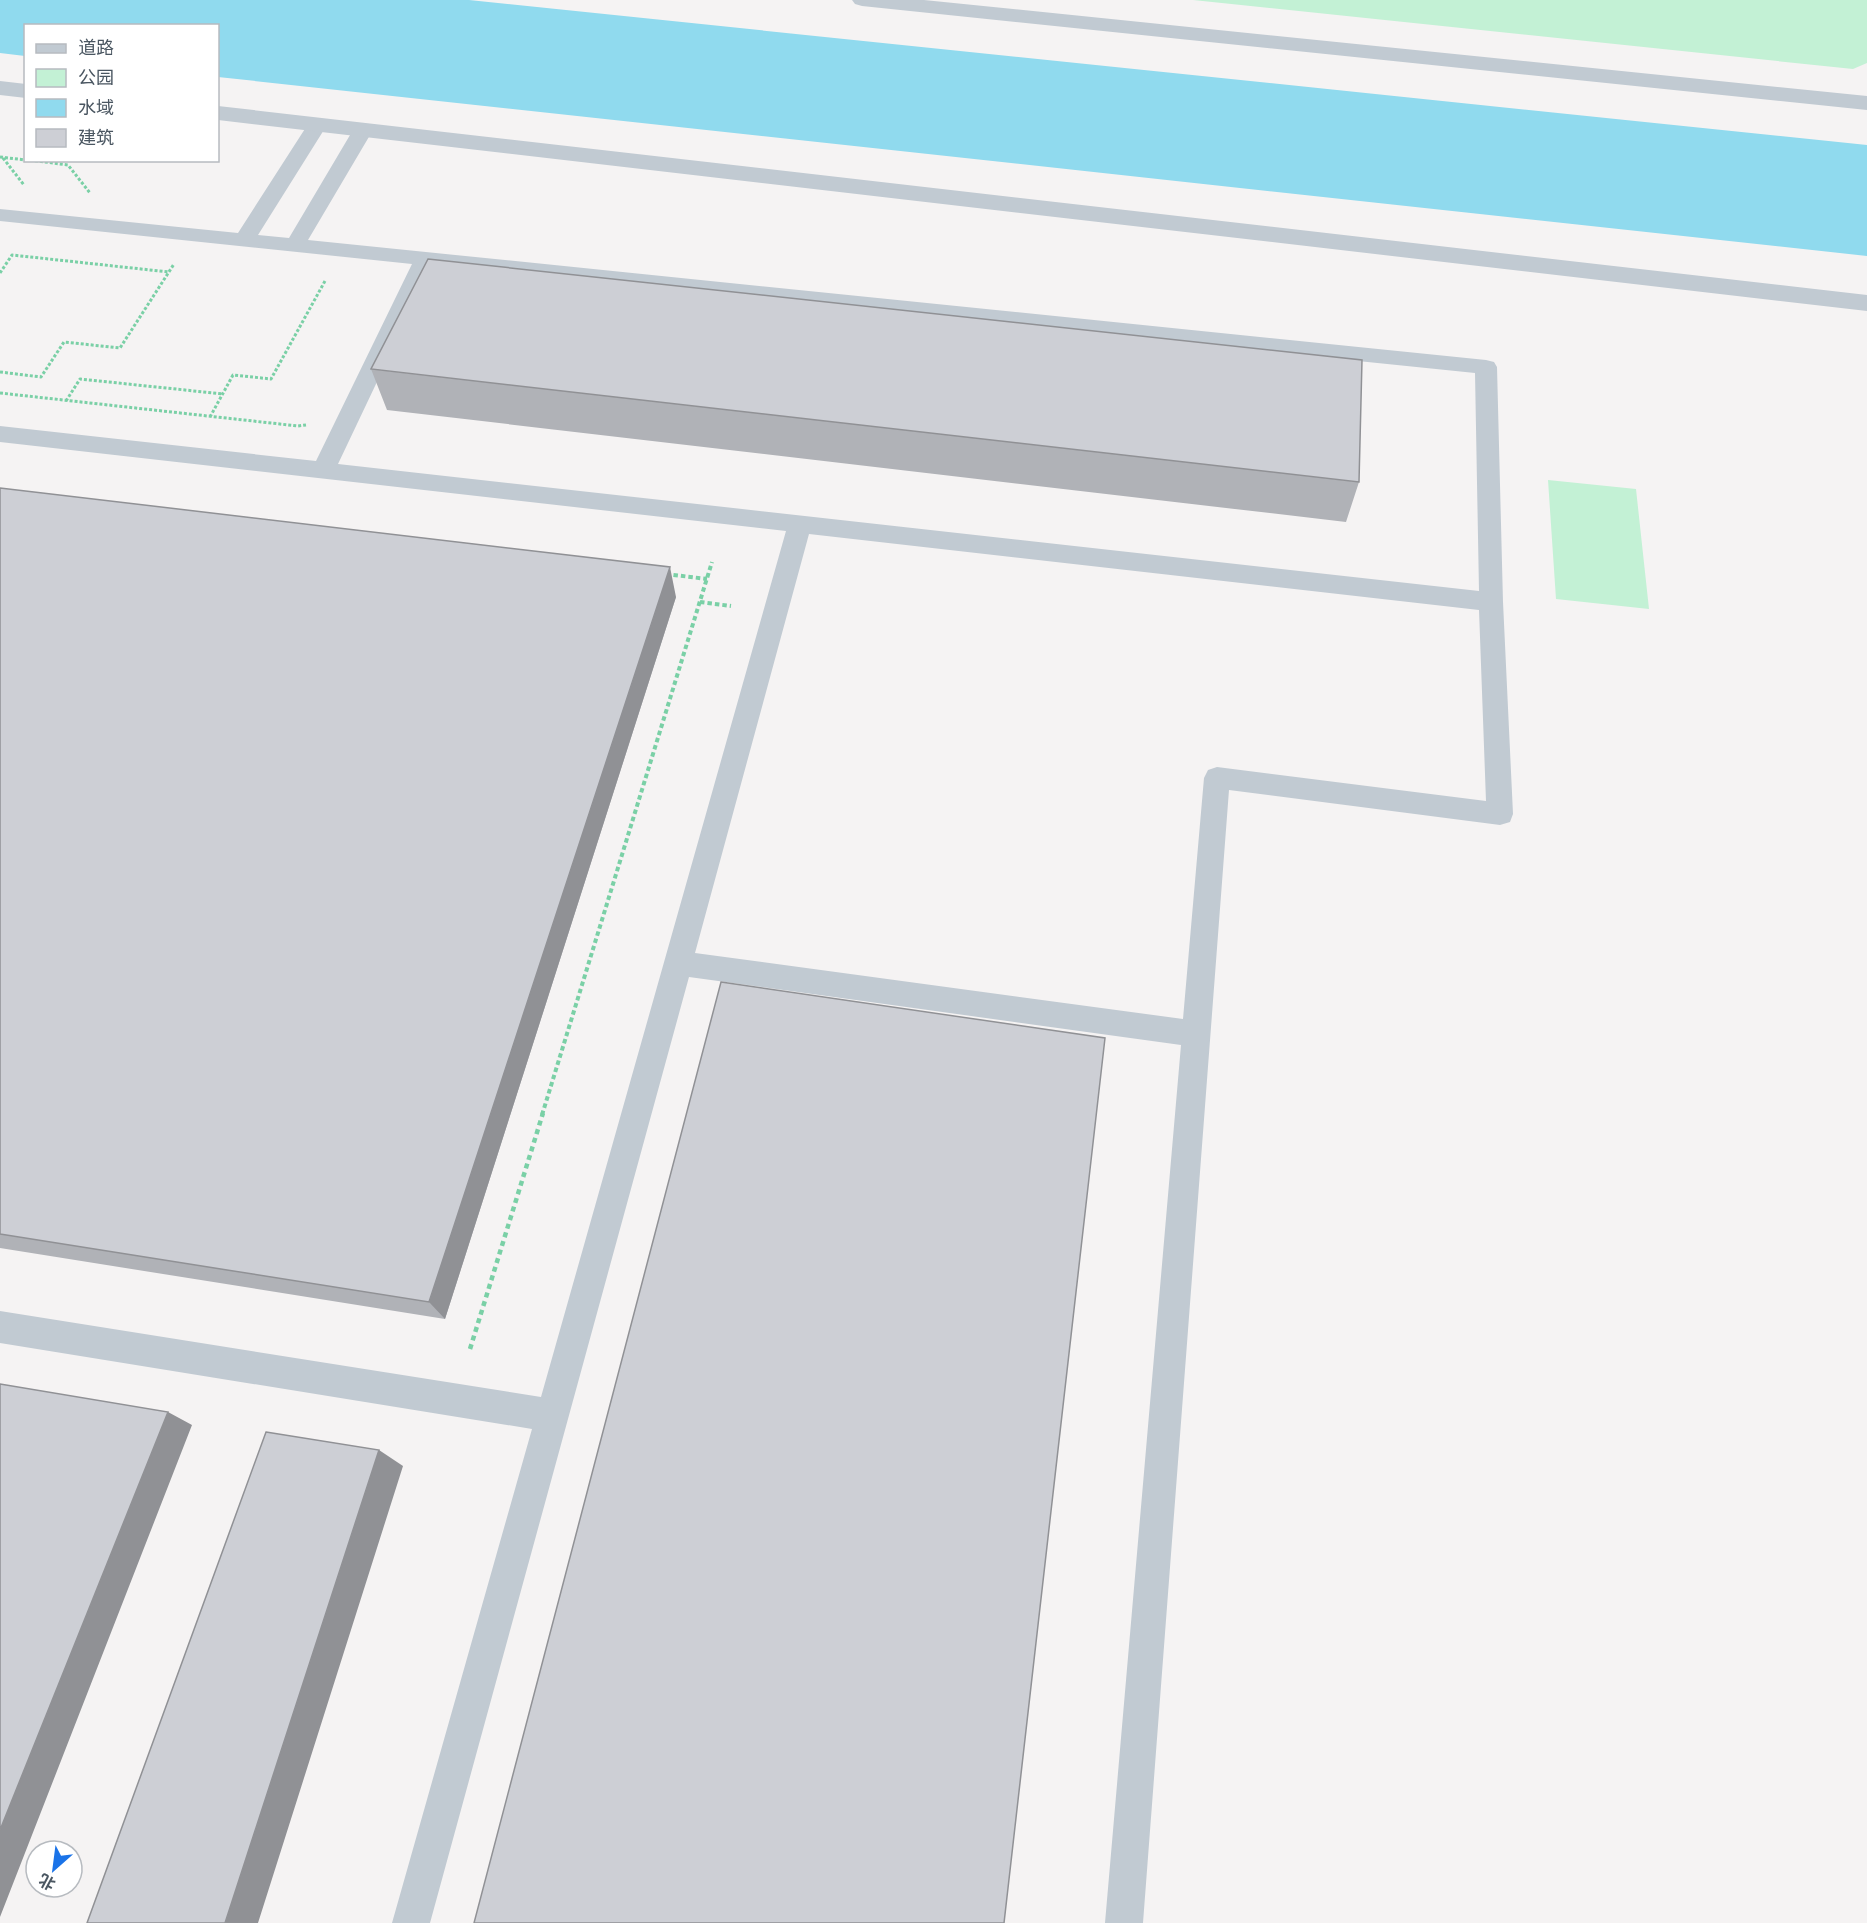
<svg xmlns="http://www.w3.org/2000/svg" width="1867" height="1923" font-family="'Work Sans','Noto Sans SC',sans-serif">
<rect width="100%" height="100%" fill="#f5f3f3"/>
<path fill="#c3f1d5" d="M1193,0H1867V63L1853,69Z
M1548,480L1636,489L1649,609L1556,599Z"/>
<path fill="#90daee" d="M0,0H469L1867,145V256L218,77V26H26L25,56L0,53Z"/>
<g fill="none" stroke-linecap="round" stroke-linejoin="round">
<path stroke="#7ad0a6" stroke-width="3" stroke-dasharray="3 2" stroke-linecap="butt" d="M0,157L26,160
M3,158L24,185
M30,160L68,165L90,193
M0,273L12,255L169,272
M0,372L41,377L64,342L120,348L174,264
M0,393L298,426L306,425
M66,401L80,379L223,394
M210,417L233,375L271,379L325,281"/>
<path stroke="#7ad0a6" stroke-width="4" stroke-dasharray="4.5 3" stroke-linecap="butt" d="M666,574L707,579
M700,602L731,606
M542,1115L712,562"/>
<path stroke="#7ad0a6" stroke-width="4.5" stroke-dasharray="5 4" stroke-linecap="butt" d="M470,1349L543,1113"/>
<path fill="#c1cad2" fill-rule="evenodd" d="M317,119L324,121L327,125L258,235L289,238L353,130L356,126H370L373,130L308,240L1486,360L1494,362L1497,367L1503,602L1513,814L1510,822L1500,825L1229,790L1143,1923H1105L1181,1045L689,977L430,1923H392L532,1429L0,1343V1311L541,1397L786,531L0,442V426L316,461L412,264L0,221V209L238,233L310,121ZM432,266L1475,373L1479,591L338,464ZM809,534L1479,610L1486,801L1217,767L1208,770L1204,778L1183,1019L695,953Z"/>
<path fill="#c1cad2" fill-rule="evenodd" d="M852,0H924L1867,96V110L862,6L855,4Z
M0,81L26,84V98L0,95Z
M218,106L1867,295V311L218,120Z"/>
</g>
<path fill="#b0b2b7" d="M371,369L1359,482L1346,522L387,410Z
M0,488L676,597L445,1319L0,1248Z"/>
<path fill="#909195" d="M670,567L676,597L445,1319L429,1302Z
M168,1412L192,1425L0,1917V1830Z
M379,1450L403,1466L258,1923H225Z"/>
<path fill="#cdcfd5" stroke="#909195" stroke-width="1.5" d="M428,259L1362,360L1359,482L371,369Z
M0,488L670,567L429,1302L0,1234Z
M721,982L1105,1038L1004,1923H474Z
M0,1384L168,1412L0,1830Z
M266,1432L379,1450L225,1923H87Z"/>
<rect x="24" y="24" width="195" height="138" fill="#ffffff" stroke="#b7bbc0" stroke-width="1.5"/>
<rect x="36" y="44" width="30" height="9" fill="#c1cad2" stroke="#b7bbc0" stroke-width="1.5"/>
<text x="78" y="54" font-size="18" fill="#4a5661">道路</text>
<rect x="36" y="69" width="30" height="18" fill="#c3f1d5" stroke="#b7bbc0" stroke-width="1.5"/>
<text x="78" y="84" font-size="18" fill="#4a5661">公园</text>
<rect x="36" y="99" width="30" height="18" fill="#90daee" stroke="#b7bbc0" stroke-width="1.5"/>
<text x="78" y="114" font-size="18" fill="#4a5661">水域</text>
<rect x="36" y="129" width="30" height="18" fill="#cdcfd5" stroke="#b7bbc0" stroke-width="1.5"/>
<text x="78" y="144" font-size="18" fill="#4a5661">建筑</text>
<g transform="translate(54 1869) rotate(208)"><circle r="28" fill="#ffffff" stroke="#b7bbc0" stroke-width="1.5"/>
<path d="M0-4.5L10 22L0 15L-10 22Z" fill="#1a73e8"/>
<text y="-9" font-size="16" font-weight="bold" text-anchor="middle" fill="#4a5661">北</text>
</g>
</svg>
